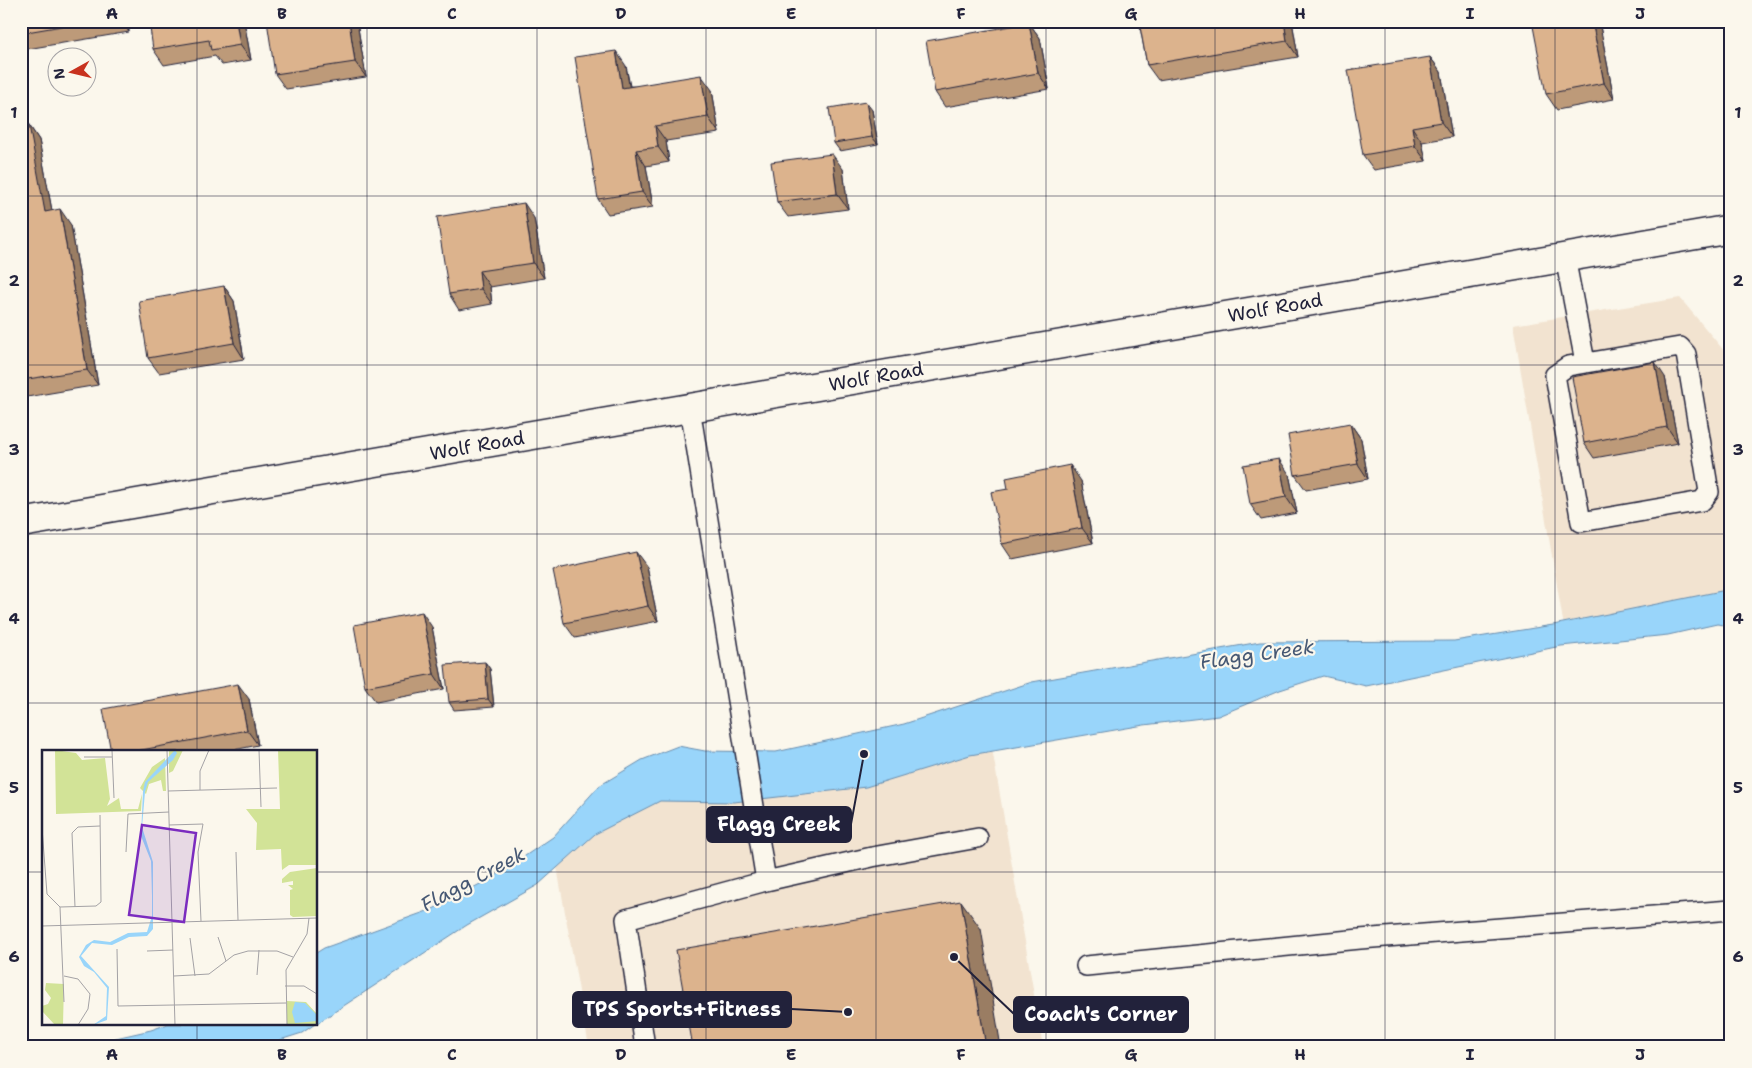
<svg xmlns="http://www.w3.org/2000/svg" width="1752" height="1068" font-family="'Shantell Sans',sans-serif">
<rect width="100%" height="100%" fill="#fbf7ec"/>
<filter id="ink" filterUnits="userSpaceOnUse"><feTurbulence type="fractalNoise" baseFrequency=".02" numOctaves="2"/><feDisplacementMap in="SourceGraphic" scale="10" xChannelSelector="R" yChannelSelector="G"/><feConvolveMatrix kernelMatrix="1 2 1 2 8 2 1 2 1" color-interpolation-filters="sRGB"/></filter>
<g filter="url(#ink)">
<path fill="#f2e3d0" d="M1680,298L1731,359V608L1566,639L1513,325Z
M986,713L1043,1047H589L553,845L737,759L919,730Z"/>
<path fill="#99d5fa" stroke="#698dae" d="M1731,589V626L1717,624L1668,635L1561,646L1366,686L1323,676L1280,690L1218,716L1144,725L970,755L866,787L734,802L660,801L595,834L538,885L467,925L316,1024V953L324,948L433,909L497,875L553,837L599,786L642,760L678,746L705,751L776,752L904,724L1032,682L1260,642L1454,641L1553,625Z
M168,1024H315L302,1033L258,1047H76L151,1030Z"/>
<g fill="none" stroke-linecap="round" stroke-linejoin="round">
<defs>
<path id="lane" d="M1565,257L1585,362
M1680,347L1686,354L1709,492L1702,501L1581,522L1555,375L1568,366Z
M690,408L766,881
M1086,966L1360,939L1731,910
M645,1047L626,919L766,881L872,857L978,838"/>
<path id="secondary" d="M21,523L1731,229"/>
</defs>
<use href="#lane" stroke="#22223b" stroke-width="22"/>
<use href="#secondary" stroke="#22223b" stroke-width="31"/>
<use href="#lane" stroke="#fbf7ec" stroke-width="19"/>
<use href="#secondary" stroke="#fbf7ec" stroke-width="28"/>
</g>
<path fill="#bd9a79" stroke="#22223b" d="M21,21H128L129,32L21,50Z
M244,21L251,60L222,65L215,56L164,65L153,49Z
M1139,21H1292L1298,57L1158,80L1147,65Z
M1599,21L1614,99L1557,110L1546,94Z
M357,22L366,77L286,89L275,74Z
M1029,23L1040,38L1049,89L945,107L935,92Z
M1430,57L1441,72L1452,137L1422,142L1426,161L1374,170L1363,155Z
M626,66L630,86L712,90L719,133L666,141L669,162L646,166L653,207L608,214L598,199Z
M872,110L878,144L840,151L834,143Z
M21,113L39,140L52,211L71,225L98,385L21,398Z
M843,169L848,209L788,217L777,202Z
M534,218L544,278L490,287L492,304L459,310L449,294Z
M224,286L234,301L244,359L159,373L148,358Z
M1665,377L1678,443L1594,458L1584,443Z
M1350,423L1361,439L1368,479L1306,490L1295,475Z
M1289,474L1297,513L1261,520L1250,504Z
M1081,481L1093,543L1012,559L1002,544L1008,489Z
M647,567L658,621L575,638L564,623Z
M432,627L444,689L376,702L365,687Z
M485,662L490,669L494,707L454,710L449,702Z
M249,699L258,745L224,752H111Z
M21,743L26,766L21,767Z"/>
<path fill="#9a7d63" stroke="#22223b" d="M122,21H128L129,32Z
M236,21H244L251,60L240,45Z
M349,21H356L357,22L366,77L355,62Z
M1284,21H1292L1298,57L1287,41Z
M1592,21H1599L1614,99L1604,83Z
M1029,23L1040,38L1049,89L1038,73Z
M616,51L626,66L632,103L622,88Z
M1430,57L1441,72L1452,137L1441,122Z
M701,75L712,90L719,133L708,117Z
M866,102L872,110L878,144L872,137Z
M21,113L39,140L55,227L45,212L22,126Z
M655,126L666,141L669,162L658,147Z
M1412,127L1422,142L1426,161L1415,146Z
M636,150L646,166L653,207L642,192Z
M832,154L843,169L848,209L837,194Z
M524,203L534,218L544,278L533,263Z
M60,209L71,225L98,385L87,370Z
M479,271L490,287L492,304L481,289Z
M224,286L234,301L244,359L234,343Z
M1655,362L1665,377L1678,443L1667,427Z
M1350,423L1361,439L1368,479L1358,464Z
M1279,459L1289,474L1297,513L1286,497Z
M1070,465L1081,481L1093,543L1082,528Z
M636,552L647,567L658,621L648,606Z
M422,612L432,627L444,689L434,674Z
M485,662L490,669L494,707L488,699Z
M238,684L249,699L258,745L247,730Z
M21,743L26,766L21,759Z
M961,901L981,929L1001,1047H986Z"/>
<path fill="#dcb38d" stroke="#22223b" d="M21,21H91L21,33Z
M149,21H236L240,45L211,50L209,40L153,49Z
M267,21H349L355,62L275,74Z
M1139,21H1284L1287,41L1147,65Z
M1532,21H1592L1604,83L1546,94Z
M1029,23L1038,73L935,92L926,41Z
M616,51L622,88L701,75L708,117L655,126L658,147L636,150L642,192L598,199L575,57Z
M1430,57L1441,122L1412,127L1415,146L1363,155L1348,70Z
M866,102L872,137L834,143L829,108Z
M21,124L22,126L29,125L45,212L60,209L87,370L21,380Z
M832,154L837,194L777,202L771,162Z
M524,203L533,263L479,271L481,289L449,294L437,217Z
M224,286L234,343L148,358L139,301Z
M1655,362L1667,427L1584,443L1572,377Z
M1350,423L1358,464L1295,475L1288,435Z
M1279,459L1286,497L1250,504L1243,465Z
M1070,465L1082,528L1002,544L991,492L1008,489L1006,478Z
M636,552L648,606L564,623L553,570Z
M422,612L434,674L365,687L354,625Z
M485,662L488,699L449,702L445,665Z
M238,684L247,730L131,752H111L103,709Z
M961,901L986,1047H693L676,950Z"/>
</g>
<path fill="none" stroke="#22223b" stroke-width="1" stroke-opacity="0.55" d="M197,21V752M367,21V1047M537,21V1047M706,21V1047M876,21V1047M1046,21V1047M1215,21V1047M1385,21V1047M1555,21V1047M21,196H1731M21,365H1731M21,534H1731M21,703H1731M21,872H44M316,872H1731M197,1024V1047"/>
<g text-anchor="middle" stroke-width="4.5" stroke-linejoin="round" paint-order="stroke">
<g font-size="19" fill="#22223b" stroke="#fbf7ec">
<text transform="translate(1275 307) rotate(-10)" y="7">Wolf Road</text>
<text transform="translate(876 376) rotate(-10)" y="7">Wolf Road</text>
<text transform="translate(477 445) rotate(-10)" y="7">Wolf Road</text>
</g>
<g font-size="20" font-style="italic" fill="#465874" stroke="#fbf7ec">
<text transform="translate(1257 654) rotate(-8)" y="7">Flagg Creek</text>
<text transform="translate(473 879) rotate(-28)" y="7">Flagg Creek</text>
</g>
</g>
<g transform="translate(42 750)">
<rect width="275" height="275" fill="#fbf7ec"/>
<path d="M13,0L34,3L40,10L63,8L68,49L65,56L77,48L79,59H96L100,44L99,61L14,64ZM127,0H141L131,21L127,23ZM236,0H275V115H247L240,120L239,99L214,100L215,73L204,59H238ZM123,8L124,41H121L119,30L107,34L104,44L98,38L110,17ZM275,118V166L251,167L248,165V140L251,139L246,135H251V131L240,133V129L248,122ZM4,233L22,234L21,275H13L0,261V256L6,254L9,248L3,240ZM245,251L264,252L275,264V275H245Z" fill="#d2e397"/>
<path d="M133,0L135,3L131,10L106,32L103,42L100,77L111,112V179L105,186L87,187L70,195L50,193L39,206L67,237L65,270L51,275L64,266L65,238L52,222L42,216L37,207L44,195L52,190L68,192L86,183L105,182L110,166V146L109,111L99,86L101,41L103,32ZM253,252L263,253L275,265V271L253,273L250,262Z" fill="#99d5fa"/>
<path fill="none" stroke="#a4a2a5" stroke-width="1" d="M70,0L72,48M125,0L133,275M217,0L219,57M42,7H70M158,40V21L167,0M126,41L235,38M127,75L161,74L156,102L159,171M0,78L5,144L18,157M84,102L86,64L127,62M194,102L196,170M18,157L54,156L59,152L58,65M18,157L22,252M33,157L30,83L36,77L58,76M0,176L275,168M176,187L184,211M148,188L153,226M75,199L76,256L244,253M105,201L131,200M215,225L217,200M22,226L36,229L48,244L46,259L36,275M132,226L167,224L192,205L206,201H235L251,207M243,236H262L275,244M245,275L244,220L265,184L267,168"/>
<path fill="#7b2cbf" fill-opacity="0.15" stroke="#7b2cbf" stroke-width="2.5" d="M100,75L154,83L142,172L87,165Z"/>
<rect width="275" height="275" fill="none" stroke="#22223b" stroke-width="2.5"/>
</g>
<path fill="none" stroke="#22223b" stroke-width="2" d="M864 754L851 824M848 1012L791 1009M954 957L1014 1014"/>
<g fill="#22223b" stroke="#fbf7ec" stroke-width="2">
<circle cx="864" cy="754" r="5"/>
<circle cx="848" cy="1012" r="5"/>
<circle cx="954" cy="957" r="5"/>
</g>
<g fill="#22223b" stroke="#22223b" stroke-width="2">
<rect x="707" y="807" width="144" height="35" rx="5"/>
<rect x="573" y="992" width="218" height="35" rx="5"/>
<rect x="1014" y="997" width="174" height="35" rx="5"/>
</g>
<g font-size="20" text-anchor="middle" font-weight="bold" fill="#fff">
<text x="779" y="831">Flagg Creek</text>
<text x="682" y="1016">TPS Sports+Fitness</text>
<text x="1101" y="1021">Coach's Corner</text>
</g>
<rect width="1752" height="1068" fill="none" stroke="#fbf7ec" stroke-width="55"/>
<g transform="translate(72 72) rotate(262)"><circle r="24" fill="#fbf7ec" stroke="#a4a2a5"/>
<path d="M0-4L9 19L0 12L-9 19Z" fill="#c8321e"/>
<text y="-8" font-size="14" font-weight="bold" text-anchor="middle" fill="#22223b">N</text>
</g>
<rect x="28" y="28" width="1696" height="1012" fill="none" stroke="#22223b" stroke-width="2"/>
<g font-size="16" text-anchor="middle" font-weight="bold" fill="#22223b">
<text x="112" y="19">A</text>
<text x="282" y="19">B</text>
<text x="452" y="19">C</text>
<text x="621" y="19">D</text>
<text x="791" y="19">E</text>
<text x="961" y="19">F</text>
<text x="1131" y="19">G</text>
<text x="1300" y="19">H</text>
<text x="1470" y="19">I</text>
<text x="1640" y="19">J</text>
<text x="14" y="118">1</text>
<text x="1738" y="118">1</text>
<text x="14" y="286">2</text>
<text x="1738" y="286">2</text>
<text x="14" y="455">3</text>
<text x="1738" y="455">3</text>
<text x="14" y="624">4</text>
<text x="1738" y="624">4</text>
<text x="14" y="793">5</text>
<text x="1738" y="793">5</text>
<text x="14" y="962">6</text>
<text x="1738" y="962">6</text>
<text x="112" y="1060">A</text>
<text x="282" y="1060">B</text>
<text x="452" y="1060">C</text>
<text x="621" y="1060">D</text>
<text x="791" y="1060">E</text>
<text x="961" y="1060">F</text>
<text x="1131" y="1060">G</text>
<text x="1300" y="1060">H</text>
<text x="1470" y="1060">I</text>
<text x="1640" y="1060">J</text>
</g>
</svg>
